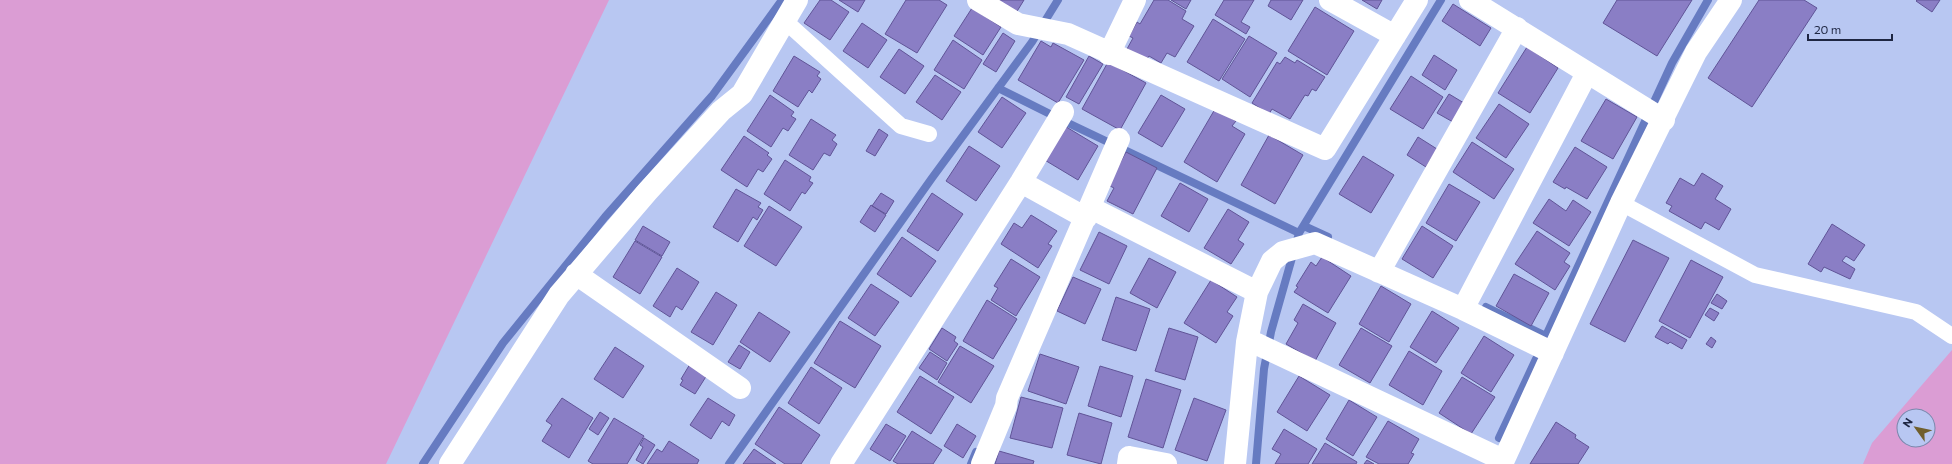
<svg xmlns="http://www.w3.org/2000/svg" width="1952" height="464" font-family="Commissioner,sans-serif">
<rect width="100%" height="100%" fill="#b8c7f2"/>
<path fill="#db9dd4" fill-rule="evenodd" d="M0,0H609L386,464H0Z
M1952,350V464H1863L1872,443ZM1904,416H1928V440H1904Z"/>
<g fill="none" stroke-linecap="round" stroke-linejoin="round">
<path stroke="#667bc1" stroke-width="8" d="M998,88L1068,123L1299,233
M1304,226L1328,237
M1486,307L1546,336
M1544,340L1672,63L1708,0
M1499,438L1536,359
M423,464L503,343L605,217L712,96L782,0
M729,464L932,178L1032,42L1058,0
M971,464L976,452
M1256,464L1264,369L1271,332L1299,233L1441,0"/>
</g>
<path fill="#8a7ec5" stroke="#605497" d="M820,0H831L849,12L830,40L804,23Z
M839,0H865L858,12Z
M906,0H939L947,5L917,53L885,34Z
M996,0H1024L1016,13Z
M1154,0H1168L1186,11L1182,19L1194,26L1175,57L1167,53L1161,63L1149,56L1146,60L1127,49L1133,38L1129,36L1137,22L1140,24Z
M1171,0H1191L1186,9Z
M1224,0H1254L1241,22L1250,27L1246,34L1215,15Z
M1271,0H1303L1291,20L1268,6Z
M1362,0H1382L1377,9Z
M1617,0H1692L1657,56L1603,23Z
M1759,0H1804L1817,8L1752,107L1708,78Z
M1917,0H1940L1932,12L1916,1Z
M1453,4L1491,28L1480,46L1442,21Z
M1315,7L1354,31L1327,75L1288,51Z
M972,8L1001,27L983,55L954,36Z
M1213,19L1245,39L1219,81L1187,62Z
M862,23L887,40L868,68L843,51Z
M1003,33L1015,41L996,72L983,64Z
M1249,36L1277,53L1250,97L1222,79Z
M953,40L982,60L964,89L934,70Z
M1041,41L1051,47L1053,43L1084,60L1058,103L1018,80Z
M1527,47L1558,68L1530,113L1498,93Z
M899,49L924,66L905,94L880,77Z
M1434,55L1457,70L1445,90L1422,75Z
M794,56L820,72L817,76L821,79L812,93L809,90L798,107L773,91Z
M1089,56L1103,64L1079,104L1066,97Z
M1285,57L1295,63L1297,60L1325,77L1316,91L1312,89L1308,96L1305,95L1290,119L1272,109L1269,114L1252,103L1277,62L1280,64Z
M1108,62L1146,83L1120,130L1082,109Z
M935,75L961,92L942,120L916,102Z
M1411,76L1443,97L1423,129L1390,109Z
M1449,94L1464,103L1453,122L1437,113Z
M770,95L794,112L791,116L796,119L788,131L783,128L771,147L747,131Z
M1161,95L1185,109L1162,147L1138,133Z
M1002,97L1026,113L1002,148L978,132Z
M1606,99L1637,117L1613,159L1581,141Z
M1499,104L1529,124L1506,158L1476,138Z
M1215,109L1236,121L1232,126L1245,134L1217,182L1184,162Z
M811,119L836,135L832,140L837,144L830,156L824,153L813,170L789,155Z
M1063,125L1098,146L1078,180L1043,159Z
M879,129L888,135L875,156L866,151Z
M1269,135L1303,155L1275,204L1241,185Z
M744,136L769,153L767,155L772,159L763,172L758,169L747,187L721,170Z
M1418,137L1437,149L1426,167L1407,155Z
M1472,142L1514,169L1494,199L1453,172Z
M969,146L1000,166L976,201L946,181Z
M1575,147L1607,167L1587,199L1566,187L1565,189L1553,182Z
M1126,152L1157,168L1133,214L1107,201L1114,188L1108,185Z
M1363,156L1394,175L1371,213L1339,194Z
M785,160L811,177L809,181L813,183L805,194L802,192L790,211L764,194Z
M1702,173L1723,186L1715,199L1731,209L1719,230L1705,222L1701,229L1669,211L1672,206L1666,203L1680,178L1694,186Z
M1180,183L1208,199L1189,232L1161,216Z
M1449,184L1480,202L1456,241L1426,223Z
M736,189L761,203L758,207L763,210L757,220L753,217L738,242L713,227Z
M881,193L894,201L886,214L872,206Z
M932,193L963,214L938,251L907,231Z
M1549,199L1566,211L1573,200L1591,212L1569,246L1533,223Z
M871,205L886,215L875,232L860,222Z
M769,206L802,227L776,266L744,246Z
M1228,209L1249,222L1238,240L1244,244L1231,264L1204,248Z
M1031,215L1057,231L1048,244L1052,246L1038,268L1001,244L1014,223L1022,228Z
M1832,224L1865,245L1854,261L1846,256L1842,261L1855,269L1850,279L1824,267L1821,272L1808,264Z
M643,226L670,242L662,256L635,240Z
M1422,226L1453,246L1433,278L1402,259Z
M1537,231L1570,253L1564,262L1570,266L1555,290L1515,264Z
M1099,232L1127,246L1109,284L1080,270Z
M902,237L936,261L911,297L877,274Z
M1633,240L1669,258L1625,342L1590,324Z
M635,241L662,257L640,294L613,277Z
M1322,257L1351,276L1328,313L1294,292L1298,287L1296,286L1311,262L1316,266Z
M1149,258L1176,272L1157,308L1130,293Z
M1011,259L1040,277L1016,316L991,300L998,288L994,286Z
M1691,260L1723,277L1690,338L1659,321Z
M677,268L699,282L682,310L676,306L670,317L653,306Z
M1514,274L1549,293L1531,326L1496,306Z
M1073,277L1101,289L1085,324L1057,311Z
M1211,280L1237,297L1227,312L1233,316L1216,343L1184,323Z
M871,284L899,302L875,336L848,318Z
M1381,286L1411,304L1389,342L1359,324Z
M716,292L737,305L713,345L691,332Z
M1717,294L1727,301L1722,309L1711,303Z
M1116,297L1150,309L1136,351L1102,340Z
M987,300L1017,319L993,359L963,341Z
M1303,304L1336,323L1315,361L1286,344L1298,323L1294,320Z
M1710,308L1719,313L1714,321L1705,315Z
M1432,311L1459,328L1436,363L1410,347Z
M759,312L790,332L770,362L740,342Z
M840,321L881,346L855,388L814,363Z
M1662,326L1687,340L1682,349L1670,342L1668,344L1655,337Z
M942,328L956,337L954,341L958,344L947,361L929,349Z
M1169,328L1198,337L1185,380L1155,371Z
M1361,328L1392,346L1370,383L1339,365Z
M1484,336L1514,355L1491,392L1461,373Z
M1711,337L1716,341L1712,348L1706,344Z
M739,345L750,352L740,369L728,362Z
M960,346L994,366L971,403L938,382Z
M615,347L644,366L623,398L594,379Z
M1409,351L1442,371L1423,405L1389,385Z
M930,352L947,363L937,380L919,368Z
M1040,354L1079,367L1066,404L1028,391Z
M690,364L707,375L695,394L680,385L683,380L681,379Z
M1100,366L1133,376L1121,417L1088,406Z
M811,367L842,388L819,424L788,403Z
M920,376L954,397L931,434L897,412Z
M1299,376L1330,395L1307,431L1277,412Z
M1462,377L1495,397L1471,434L1439,413Z
M1146,379L1181,390L1163,448L1128,437Z
M1021,397L1063,408L1052,448L1010,438Z
M562,398L593,418L569,458L542,441L552,425L546,421Z
M708,398L735,415L729,426L722,421L711,439L690,425Z
M1194,398L1226,410L1207,461L1175,450Z
M1349,400L1377,417L1353,456L1326,439Z
M779,407L820,435L801,464H785L755,444Z
M600,412L609,418L598,435L589,429Z
M1079,413L1112,423L1101,464L1067,455Z
M614,418L644,436L627,464H593L588,461Z
M1388,421L1419,439L1411,453L1414,454L1408,464H1379L1366,457Z
M1556,422L1576,435L1575,438L1589,447L1578,464H1530Z
M886,424L906,436L890,461L870,449Z
M957,424L976,436L963,458L944,446Z
M1284,429L1317,449L1308,464H1275L1281,454L1272,449Z
M912,431L942,450L933,464H898L893,461Z
M644,438L655,445L643,464L636,460L643,447L640,445Z
M669,441L699,460L697,464H647L657,449L662,452Z
M1325,443L1357,462L1356,464H1312Z
M754,449L776,464H743Z
M999,451L1034,461L1033,464H995Z
M1367,460L1374,464H1364Z"/>
<g fill="none" stroke-linecap="round" stroke-linejoin="round">
<path stroke="#fff" stroke-width="16" d="M785,21L901,126L929,134
M1621,203L1755,275L1916,312L1952,336"/>
<path stroke="#fff" stroke-width="22" d="M978,0L1018,24L1068,34L1325,149L1417,0
M1330,0L1395,36
M1470,0L1664,120
M1109,54L1135,0
M1021,182L1086,218
M1091,208L1257,292
M1379,272L1517,28
M576,274L740,388
M1463,309L1587,73
M1247,342L1257,344L1503,460
M450,464L559,295L647,192L721,111L742,94L797,0
M841,464L1021,182L1063,112
M982,464L1006,406L1007,398L1119,139
M1128,464L1129,457L1166,464
M1235,464L1247,342L1257,292L1272,261L1283,252L1315,243L1463,309L1553,353
M1502,464L1621,203L1696,52L1731,0"/>
</g>
<g transform="translate(1916 428) rotate(303)"><circle r="19" fill="#b8c7f2" stroke="#7a87ac"/>
<path d="M0-3L7 15L0 10L-7 15Z" fill="#705f2d"/>
<text y="-6" font-size="11" font-weight="bold" text-anchor="middle" fill="#1e2642">N</text>
</g>
<path d="M1808 34v6h84v-6" fill="none" stroke="#1e2642" stroke-width="2"/>
<text x="1814" y="34" font-size="12" fill="#1e2642" stroke="#b8c7f2" stroke-width="3" paint-order="stroke">20 m</text>
</svg>
